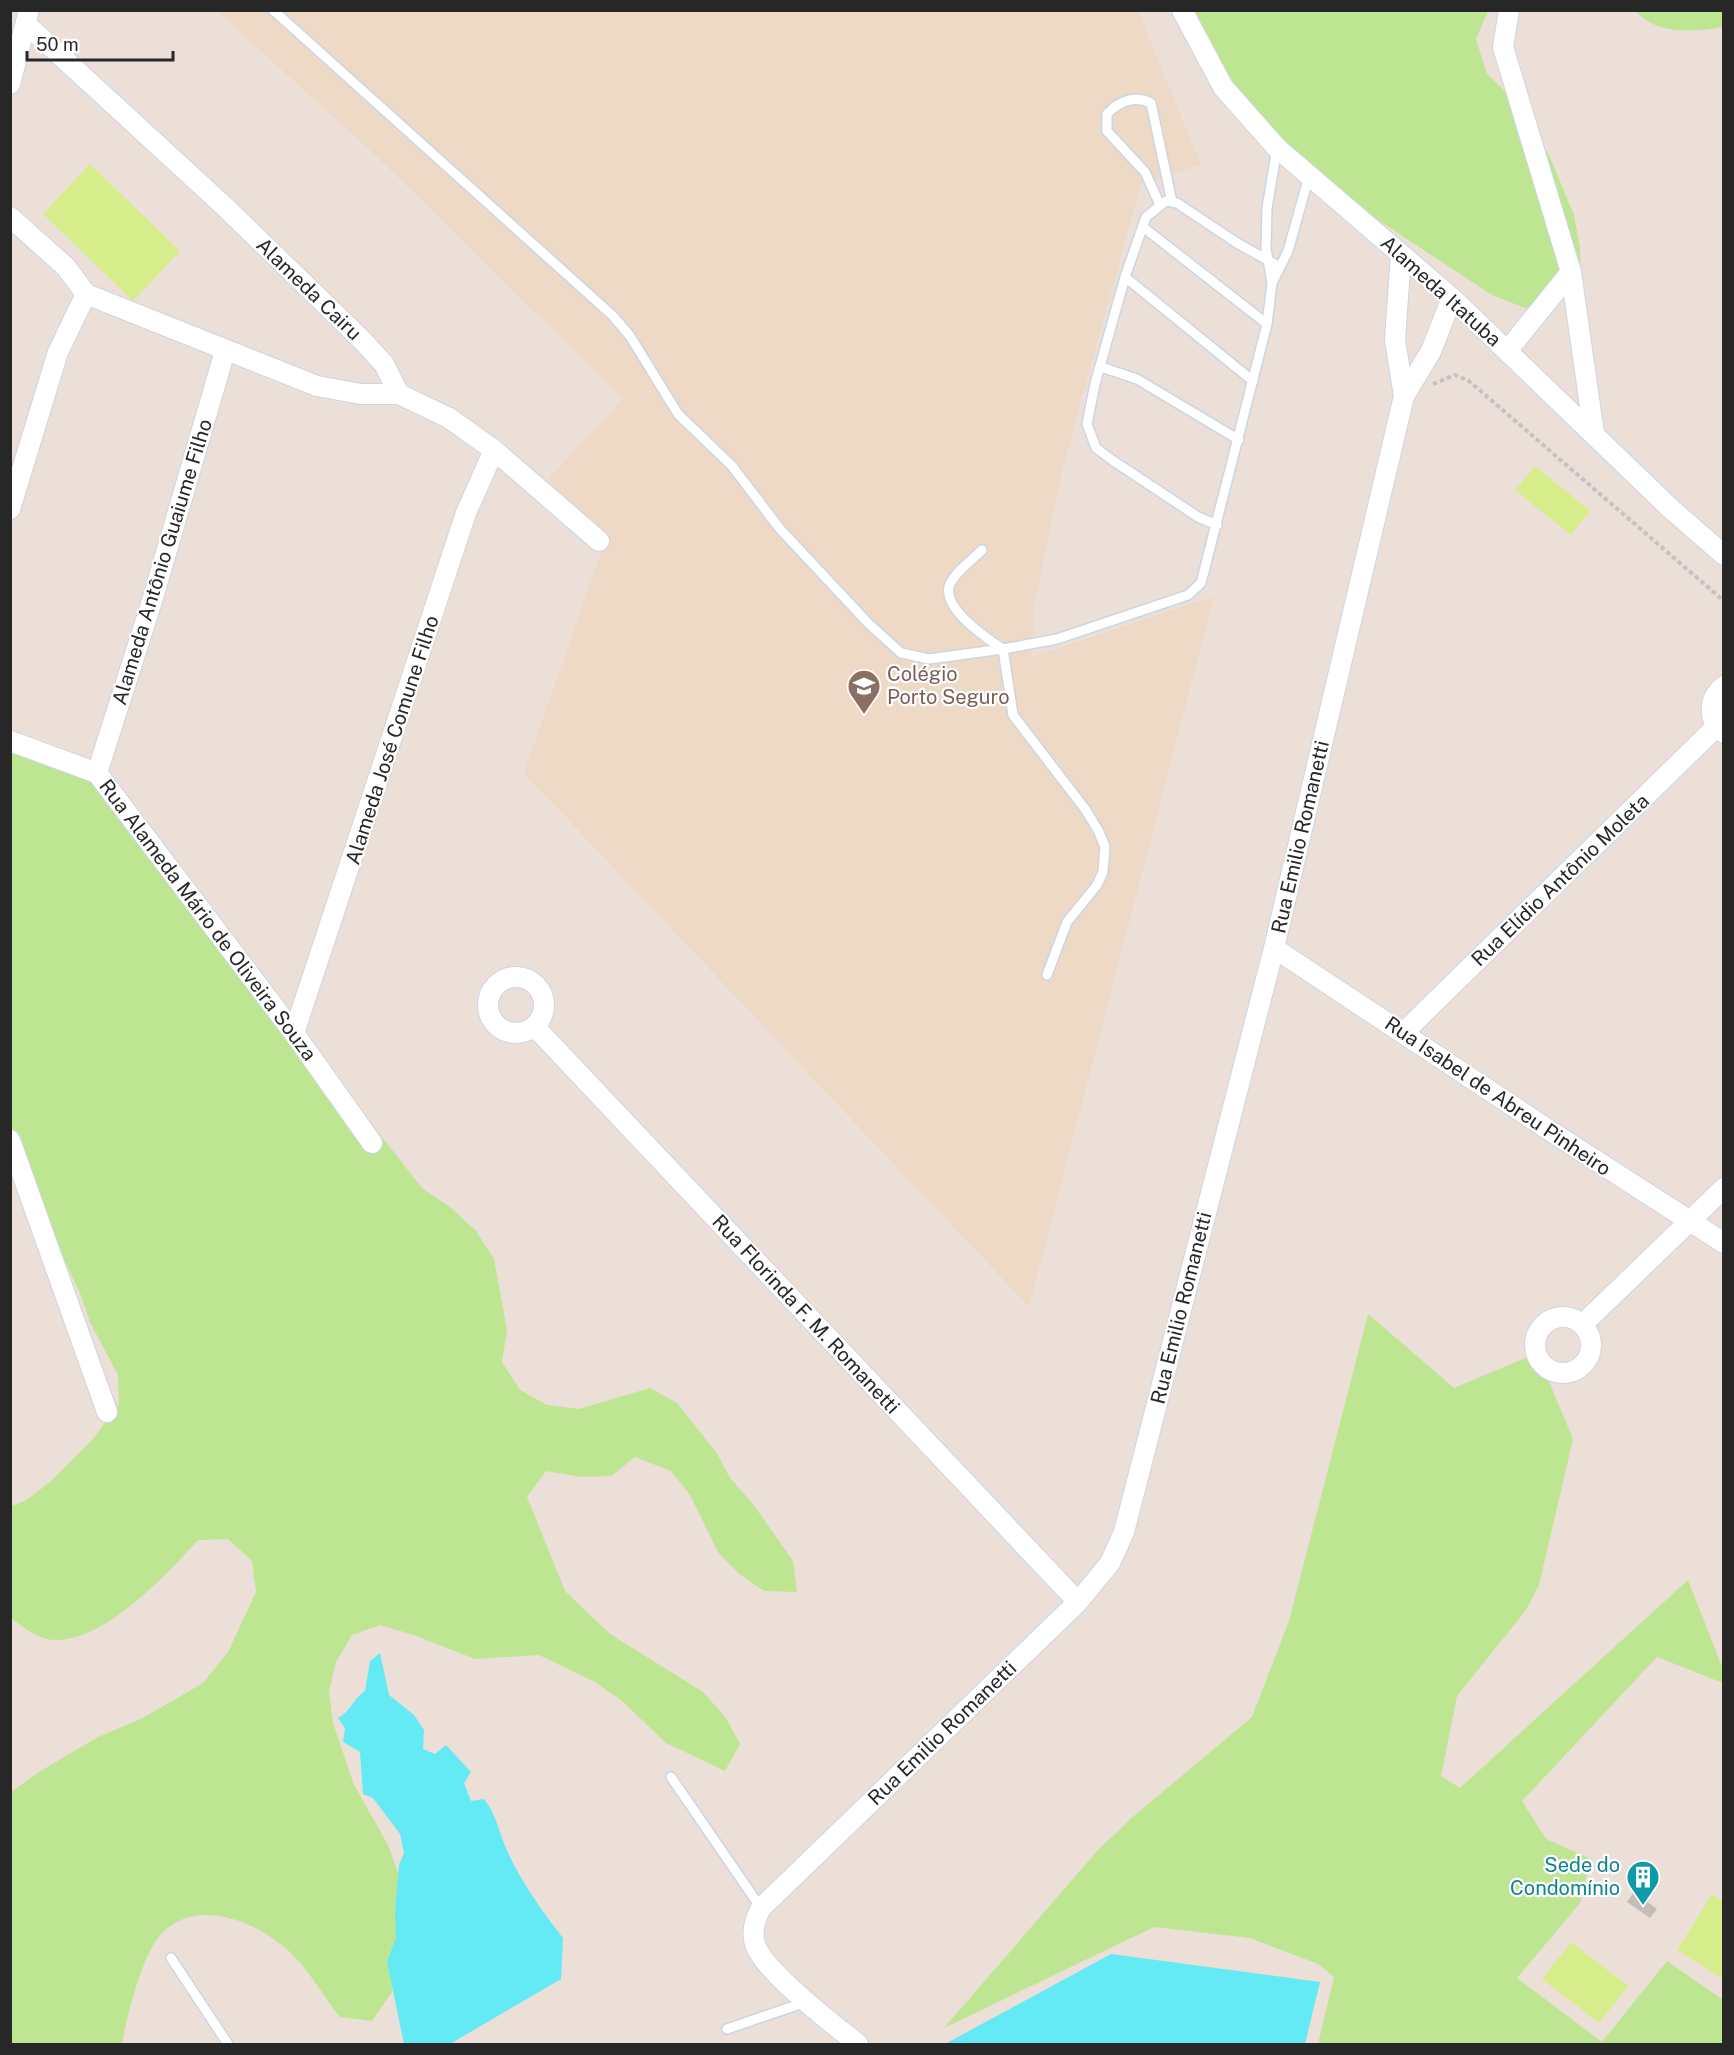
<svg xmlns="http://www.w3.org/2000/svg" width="1734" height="2055" font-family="'Public Sans',sans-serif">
<rect width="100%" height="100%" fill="#ebdfd8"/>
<path fill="#eed9c6" d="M217,11H1138L1201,165L1141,184L1063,467L1034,605L1032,657L1214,596L1029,1307L524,773L606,538L548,479L623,399L372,152Z"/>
<path fill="#bee591" d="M1177,11H1488L1476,39L1487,74L1510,96L1549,155L1574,215L1580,249V280L1558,302L1525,308L1492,295L1275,152L1269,137L1191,50Z
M1636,11H1723V27C1696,32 1655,35 1636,11Z
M10,734L49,748L106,792L179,879L422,1188L451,1208L476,1231L494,1259L507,1330L502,1362L520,1390L547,1405L579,1409L650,1388L677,1403L716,1452L730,1478L753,1504L793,1561L797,1592L764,1591L738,1573L718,1552L690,1495L671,1471L635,1457L611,1476L581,1477L546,1471L527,1497L565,1591L610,1634L703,1692L726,1718L740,1744L725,1771L666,1743L621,1700L595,1682L539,1655L475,1659L414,1635L380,1625L352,1635L336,1662L329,1692L333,1723L354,1785L388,1845L402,1884L392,1992L372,2021L340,2017C320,1992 305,1962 279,1943C247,1918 194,1900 162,1933C142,1954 127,2016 122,2044H11V1792L39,1772L98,1737L143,1718L203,1683L228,1652L256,1592L252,1561L228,1539L198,1540C167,1574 104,1642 55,1640C40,1640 22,1627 11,1618V1506L27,1500L51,1481L93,1439L119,1404L118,1375L90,1322L80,1293L53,1236L11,1133Z
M1368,1314L1454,1388L1537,1353L1573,1439L1539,1585L1526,1610L1457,1696L1441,1776L1460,1788L1688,1580L1723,1669V1683L1657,1657L1522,1801L1546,1839L1591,1859L1580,1903L1517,1978L1602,2042L1667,1961L1723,2000V2044H1318L1334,1977L1318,1964L1250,1938L1154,1927L944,2028L1098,1850L1134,1816L1252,1717L1289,1621Z"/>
<path fill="#d7ed8b" d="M90,164L180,251L133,301L43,214Z
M1535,466L1590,511L1571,535L1515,490Z
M1712,1894L1723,1901V1979L1677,1950Z
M1571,1942L1628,1986L1599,2023L1542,1979Z"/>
<path fill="#64eaf4" d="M380,1653L389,1695L414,1715L424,1730L423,1749L435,1754L446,1745L471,1772L464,1783L471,1801L484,1799C496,1814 498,1829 505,1846C519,1879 541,1910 563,1938L561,1979L450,2044H404L387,1962L396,1938L395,1913L399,1865L404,1853L400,1834L373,1798L363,1794L360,1752L343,1742L345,1728L338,1718C351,1711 353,1699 365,1691L370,1661Z
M1111,1954L1320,1982L1305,2044H945Z"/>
<path fill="#c6bcb8" d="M1634,1892L1657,1909L1650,1918L1627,1902Z"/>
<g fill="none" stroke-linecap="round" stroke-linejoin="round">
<defs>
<path id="lane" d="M273,10L613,316L630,336L678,414L732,466L780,529L869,624L901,653L929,659L1003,649L1013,715L1085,809L1098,830L1105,847L1103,872L1097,885L1067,922L1047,975
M1160,205L1145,172L1107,131V114C1119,101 1135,95 1151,103L1172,202
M1143,227L1267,324
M1125,277L1253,381
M1272,283L1288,251L1309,176
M1101,367L1137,379L1239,440
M1217,525L1198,517L1112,460L1096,448L1087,424L1095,384L1125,277L1146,217L1166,201L1177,203L1237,243L1280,267
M982,550C972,560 956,571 950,584C940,607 986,638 1003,649L1057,639L1188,595L1201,583L1267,324L1272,283L1266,249L1267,208L1277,148
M671,1777L761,1908
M171,1958L228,2044
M727,2029L806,2002"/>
<path id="street" d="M1182,10L1223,87L1277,148L1452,298L1670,508L1724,555
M1509,10L1503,47L1571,272L1594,434
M26,24L224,206L363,341L384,364L399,394L449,418L494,450L599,541
M10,84L28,14
M10,217L66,267L86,294L317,386L361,394H399
M1401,254L1395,340L1404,396
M1508,350L1571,272
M10,509L58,352L86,294
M1724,686C1707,700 1708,720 1724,733
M10,741L97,773L294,1033L372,1143
M97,773L152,601L225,351
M1274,948L1558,1136L1724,1243
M488 1005a28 28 0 1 1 56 0a28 28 0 1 1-56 0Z
M535,1027L1078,1602
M294,1033L466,513L494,450
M1403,1033L1716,727
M10,1140L107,1412
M1535 1345a28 28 0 1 1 56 0a28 28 0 1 1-56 0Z
M1583,1324L1724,1188
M858,2044C834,2025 763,1971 755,1944C751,1931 755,1919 761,1908L1078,1602L1110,1563L1124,1532L1274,948L1404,396L1431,351L1452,298"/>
</defs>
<use href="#lane" stroke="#cdd5e2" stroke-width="12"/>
<use href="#street" stroke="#cdd5e2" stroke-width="22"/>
<path stroke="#c3c3c3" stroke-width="4" stroke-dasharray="4.5 3" stroke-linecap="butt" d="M1433,384L1455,375L1469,381L1724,601"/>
<use href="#lane" stroke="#fff" stroke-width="9"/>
<use href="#street" stroke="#fff" stroke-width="20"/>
</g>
<defs>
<symbol id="school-pin" viewBox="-11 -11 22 30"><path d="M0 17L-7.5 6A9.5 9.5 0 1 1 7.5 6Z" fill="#8d6e63" stroke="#fff"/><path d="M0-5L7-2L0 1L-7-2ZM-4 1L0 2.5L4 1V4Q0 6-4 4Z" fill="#fff"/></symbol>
<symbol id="building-pin" viewBox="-11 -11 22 30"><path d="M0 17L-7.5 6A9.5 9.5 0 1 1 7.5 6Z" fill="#0f9aa8" stroke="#fff"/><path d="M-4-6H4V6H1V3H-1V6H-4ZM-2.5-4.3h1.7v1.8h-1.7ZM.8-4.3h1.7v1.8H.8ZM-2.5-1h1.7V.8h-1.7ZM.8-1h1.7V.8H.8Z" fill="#fff"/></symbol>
</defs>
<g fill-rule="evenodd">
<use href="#school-pin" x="845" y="667" width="38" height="52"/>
<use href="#building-pin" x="1624" y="1858" width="38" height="52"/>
</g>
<g text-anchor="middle" stroke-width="4.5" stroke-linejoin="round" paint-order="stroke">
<g font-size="20" fill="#272727" stroke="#fff">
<text transform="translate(309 289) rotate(44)" y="7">Alameda Cairu</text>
<text transform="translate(1441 291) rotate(42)" y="7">Alameda Itatuba</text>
<text transform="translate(162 562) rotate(-73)" y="7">Alameda Antônio Guaiume Filho</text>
<text transform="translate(392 740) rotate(-72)" y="7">Alameda José Comune Filho</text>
<text transform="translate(1300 837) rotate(-77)" y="7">Rua Emilio Romanetti</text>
<text transform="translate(1560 880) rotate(-44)" y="7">Rua Elídio Antônio Moleta</text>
<text transform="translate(208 920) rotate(53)" y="7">Rua Alameda Mário de Oliveira Souza</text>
<text transform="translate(1498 1096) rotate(34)" y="7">Rua Isabel de Abreu Pinheiro</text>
<text transform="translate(1181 1308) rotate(-76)" y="7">Rua Emilio Romanetti</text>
<text transform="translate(806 1314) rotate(47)" y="7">Rua Florinda F. M. Romanetti</text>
<text transform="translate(942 1733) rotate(-44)" y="7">Rua Emilio Romanetti</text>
</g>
<g font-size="20" fill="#785e54" stroke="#fff" text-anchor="start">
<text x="887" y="681">Colégio<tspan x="887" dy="23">Porto Seguro</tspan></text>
</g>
<g font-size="20" fill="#0d838f" stroke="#fff" text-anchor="end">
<text x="1620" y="1872">Sede do<tspan x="1620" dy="23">Condomínio</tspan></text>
</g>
</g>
<rect width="1734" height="2055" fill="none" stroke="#272727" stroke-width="24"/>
<path d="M27 51v9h146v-9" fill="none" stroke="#272727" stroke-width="3"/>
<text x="36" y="51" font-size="18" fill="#272727" stroke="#ffffff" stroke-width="4.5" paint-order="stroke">50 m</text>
</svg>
